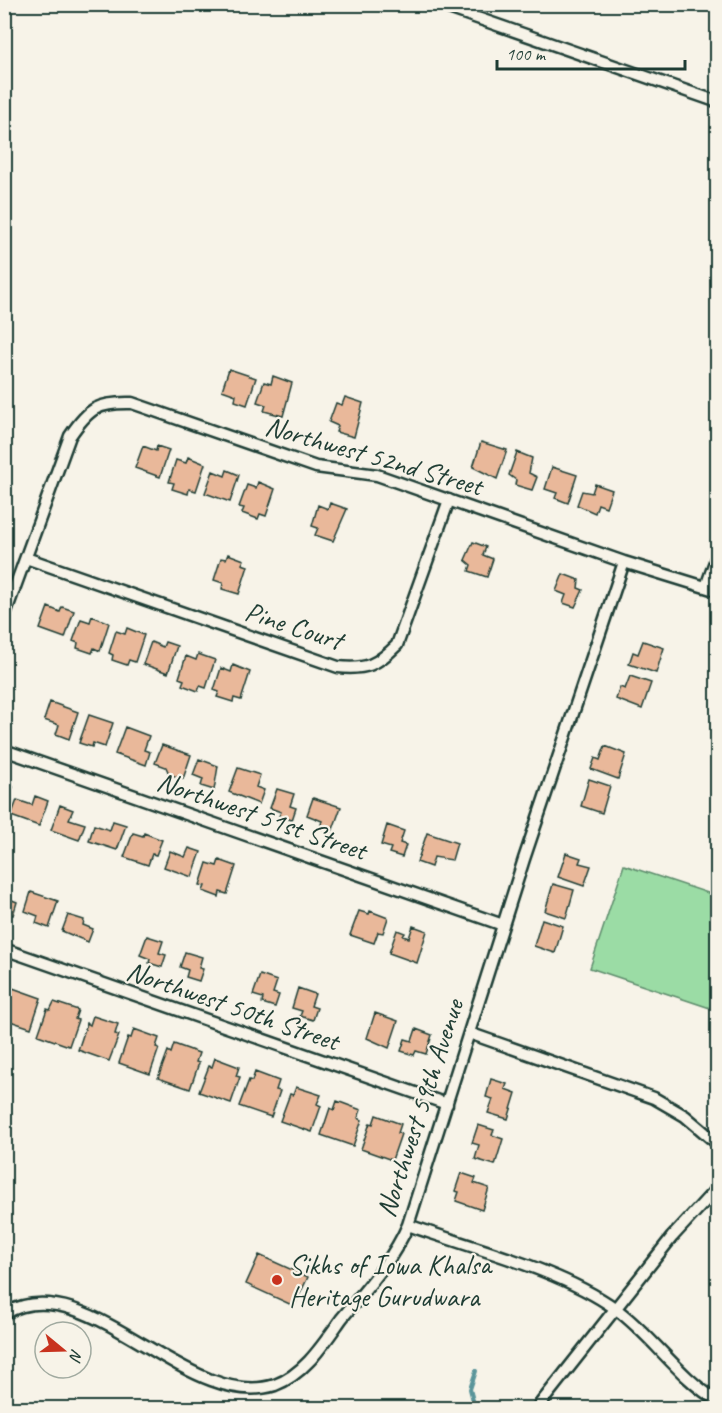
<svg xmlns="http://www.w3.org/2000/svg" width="722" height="1413" font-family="Caveat,sans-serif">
<rect width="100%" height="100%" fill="#f7f3e8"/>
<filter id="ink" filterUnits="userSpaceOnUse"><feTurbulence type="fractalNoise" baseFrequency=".0167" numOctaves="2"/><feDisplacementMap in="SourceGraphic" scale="12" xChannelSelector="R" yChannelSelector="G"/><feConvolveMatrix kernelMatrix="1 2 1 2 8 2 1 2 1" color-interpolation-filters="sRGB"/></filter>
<g filter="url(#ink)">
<path fill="#9bdca5" stroke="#5d8c6c" stroke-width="1.5" d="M624,865L717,896V985L710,1008L590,968Z"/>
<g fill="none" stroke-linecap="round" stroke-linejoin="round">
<path stroke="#5a959a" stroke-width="4" d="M475,1408L470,1389L476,1371"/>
</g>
<path fill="#e9b89a" stroke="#1f3d34" stroke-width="1.5" d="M229,369L256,378L247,405L235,401L236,395L222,390Z
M273,376L292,383L283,416L264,411L266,405L257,402L264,382L271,384Z
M345,397L363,403L354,437L336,432L338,426L329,422L336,403L342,405Z
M481,442L507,450L497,479L473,467Z
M143,446L156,451L157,446L169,450L160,477L135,468Z
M517,452L532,458L529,473L537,477L532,490L515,485L516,480L509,475Z
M188,457L205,464L196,491L189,489L188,494L172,489L174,483L169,482L176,460L186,463Z
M552,467L577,475L568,503L555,498L557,493L545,489Z
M227,470L239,475L230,502L205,493L213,471L225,476Z
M258,482L275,489L266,516L260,514L258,519L242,513L244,508L239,507L247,485L256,488Z
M595,484L612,490L606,507L598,504L595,513L577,505L582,491L592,493Z
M330,503L347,509L333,541L315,535L318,528L312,526L318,505L328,509Z
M473,542L486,547L483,555L493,559L487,577L469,571L471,565L465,560Z
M228,554L244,560L242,564L248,566L239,594L222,589L223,583L214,580L221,558L226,559Z
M563,574L579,580L578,588L583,590L575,607L563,603L566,595L556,591Z
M48,607L60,612L62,607L74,611L65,638L40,629Z
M92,616L109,623L100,651L94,648L92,653L77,648L78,643L73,641L81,619L90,622Z
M127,628L144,635L135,662L129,660L127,665L112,660L113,655L109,653L116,631L125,634Z
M643,641L664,648L656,673L629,664L633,652L638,654Z
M151,642L163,647L165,642L177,646L168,673L143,664Z
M198,654L215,660L206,688L200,686L198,691L182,685L184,680L179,678L186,656L196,660Z
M233,665L250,672L241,700L234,698L233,702L217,697L219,692L214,690L221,668L231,672Z
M630,676L651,683L642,709L616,699L620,687L625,689Z
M50,702L78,712L69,739L56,734L59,725L44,720Z
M89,715L113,723L105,747L93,743L92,747L79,743Z
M125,727L149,736L144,750L150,752L146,765L115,754Z
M162,745L191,755L183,779L169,774L166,767L155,763Z
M605,746L626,754L618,779L591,769L595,758L600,760Z
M199,759L218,766L214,790L201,786L203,779L193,775Z
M238,768L260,775L256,787L264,790L259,804L229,792Z
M589,779L610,786L602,813L581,806Z
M4,783L13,787L8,802L4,801Z
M277,789L294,794L290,806L296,808L292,820L279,816L281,812L270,808Z
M35,796L48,801L39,826L11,816L17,800L32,805Z
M313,798L341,807L332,832L320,828L322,821L307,815Z
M60,805L73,810L69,819L85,824L79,840L51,830Z
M113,821L126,825L117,850L89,841L94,825L110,830Z
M387,825L404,831L400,843L406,845L402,857L389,853L391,848L381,845Z
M133,833L143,836L144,833L162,840L156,855L152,854L148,865L124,857Z
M427,833L457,843L452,860L434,857L431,867L417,862Z
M189,848L201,852L192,877L164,867L170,851L185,857Z
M566,853L581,858L579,863L591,866L584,886L558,877Z
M219,860L236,866L227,894L220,892L219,897L203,891L205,886L200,885L207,863L217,866Z
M553,884L574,890L566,918L545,911Z
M4,892L9,893L7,898L17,902L13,915L4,913Z
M31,892L58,901L49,928L36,923L38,916L25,911Z
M359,911L369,914L370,911L388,918L383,933L378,932L374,943L350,935Z
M68,915L84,920L83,925L93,929L88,942L62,931Z
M542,919L563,926L555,953L534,946Z
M413,926L427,931L417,963L389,953L397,930L405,933L403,936L409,938Z
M147,936L163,941L159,953L166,955L162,967L149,963L150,959L140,955Z
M185,952L202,957L199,968L203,969L199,981L186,977L188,970L180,967Z
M260,975L277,981L273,993L279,995L275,1007L262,1003L263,998L253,995Z
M7,986L41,998L31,1028L4,1019V995Z
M298,988L315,994L311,1006L317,1008L313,1020L300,1016L302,1011L292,1008Z
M54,1002L78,1010L75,1019L78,1020L69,1046L38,1035L47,1009L50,1010Z
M375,1013L398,1021L389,1048L367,1038Z
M93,1016L118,1024L115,1034L119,1035L109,1061L78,1050L87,1023L90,1025Z
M134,1029L159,1038L156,1047L159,1048L150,1074L119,1063L128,1037L131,1038Z
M416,1029L432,1035L426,1054L416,1051L414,1055L401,1051L405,1039L412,1041Z
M174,1044L199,1053L196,1062L199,1063L190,1089L158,1078L168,1051L171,1053Z
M215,1058L239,1067L236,1076L240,1077L231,1103L199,1092L209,1066L212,1067Z
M255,1072L279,1081L276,1090L280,1091L271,1117L239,1106L249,1080L252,1081Z
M491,1079L507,1084L505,1089L516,1093L508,1119L488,1113L493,1099L486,1097Z
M296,1087L321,1095L317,1104L321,1106L312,1132L280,1121L290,1094L293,1095Z
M337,1101L361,1110L358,1118L362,1120L353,1146L321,1135L330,1108L334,1110Z
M376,1115L401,1124L398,1133L401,1134L392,1160L361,1149L370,1123L373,1124Z
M478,1125L494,1130L492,1135L503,1139L495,1165L475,1159L479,1145L472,1143Z
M461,1173L476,1178L474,1183L489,1188L482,1210L456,1201L459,1192L455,1191Z
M259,1255L308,1277L294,1306L246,1284Z"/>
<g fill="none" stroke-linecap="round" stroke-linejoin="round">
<defs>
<path id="street" d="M437,4L718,102
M26,558L338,667C366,670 377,665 397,645L449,500
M706,587L718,553
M4,617L70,436C89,408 98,402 132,403L316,467L377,475L624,562L718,591
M4,750L503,925
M4,949L447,1104
M469,1033L654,1098L685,1116L718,1144
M408,1225C472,1248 560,1269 616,1309C653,1336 678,1377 718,1401
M4,1314C87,1264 188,1413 275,1385C305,1374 324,1343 342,1318C366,1289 393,1260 408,1225L524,859L624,562
M537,1408L672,1237L718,1187"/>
</defs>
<use href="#street" stroke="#1f3d34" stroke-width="15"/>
<use href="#street" stroke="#f7f3e8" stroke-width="10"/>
</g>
</g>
<circle fill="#c8321e" stroke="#f7f3e8" stroke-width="2" cx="277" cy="1280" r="6"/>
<g text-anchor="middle" stroke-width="4.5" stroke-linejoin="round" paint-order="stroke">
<g font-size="28" fill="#1f3d34" stroke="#f7f3e8">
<text transform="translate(374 455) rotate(16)" y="10">Northwest 52nd Street</text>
<text transform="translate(294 625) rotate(18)" y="10">Pine Court</text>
<text transform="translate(262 815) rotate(19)" y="10">Northwest 51st Street</text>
<text transform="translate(233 1005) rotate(19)" y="10">Northwest 50th Street</text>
<text transform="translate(419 1108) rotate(-72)" y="10">Northwest 59th Avenue</text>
</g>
<g font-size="28" fill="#1f3d34" stroke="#f7f3e8" text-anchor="start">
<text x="289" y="1274">Sikhs of Iowa Khalsa<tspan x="289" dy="32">Heritage Gurudwara</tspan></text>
</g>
</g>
<rect width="722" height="1413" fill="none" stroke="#f7f3e8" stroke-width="24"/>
<rect x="12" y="12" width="698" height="1389" fill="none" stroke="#1f3d34" stroke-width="2" filter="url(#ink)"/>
<g transform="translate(63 1350) rotate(109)"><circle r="28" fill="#f7f3e8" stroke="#a1aaa0" stroke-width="1.5"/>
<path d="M0-4.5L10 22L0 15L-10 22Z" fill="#c8321e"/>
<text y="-9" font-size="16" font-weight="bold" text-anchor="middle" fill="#1f3d34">N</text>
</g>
<path d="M497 60v9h188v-9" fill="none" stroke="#1f3d34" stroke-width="3"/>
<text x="506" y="60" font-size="18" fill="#1f3d34" stroke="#f7f3e8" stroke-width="4.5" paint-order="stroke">100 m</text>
</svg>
